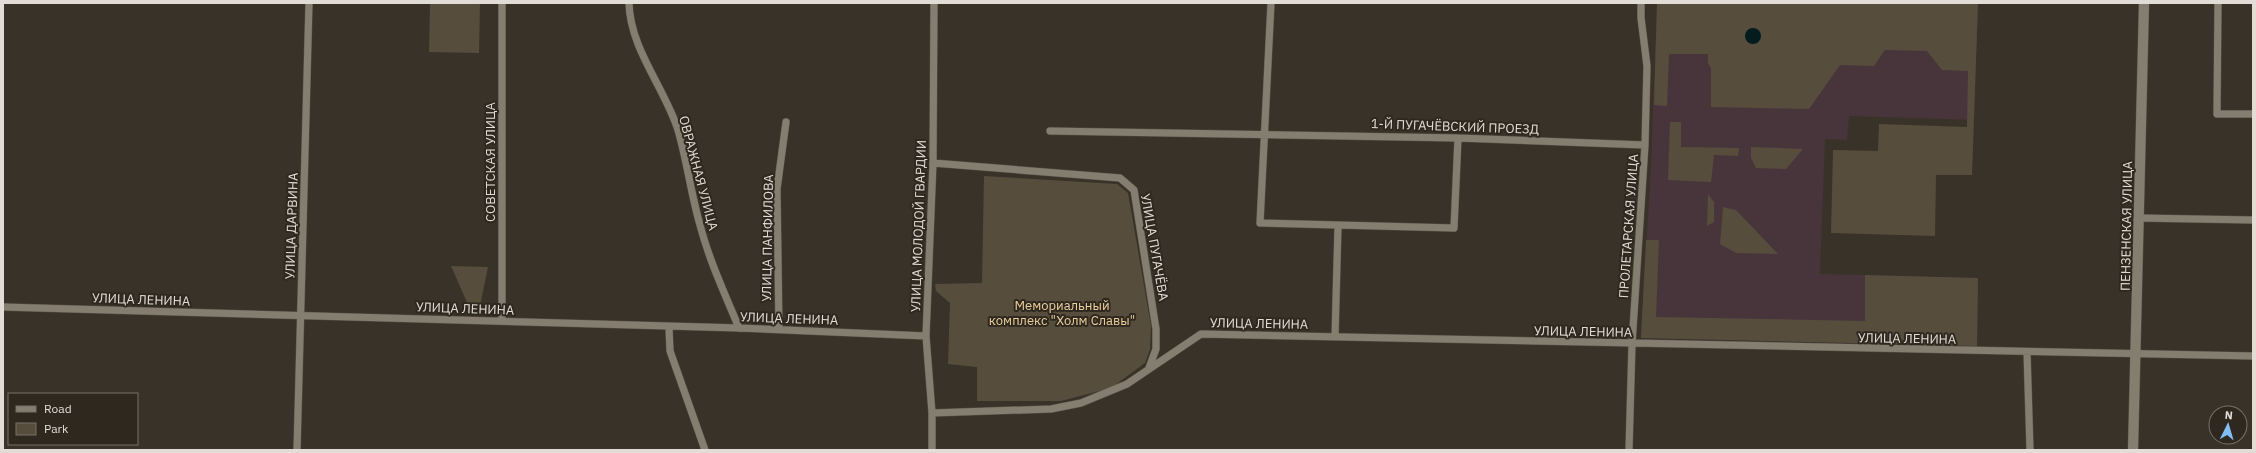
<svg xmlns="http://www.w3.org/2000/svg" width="2256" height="453" font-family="'IBM Plex Sans',sans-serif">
<rect width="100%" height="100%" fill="#393228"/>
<path fill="#48353c" d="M1657,3H1978L1974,120L1849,116L1847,140L1825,139L1820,274L1978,278L1977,346L1641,338L1651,166Z"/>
<path fill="#564d3d" d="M430,3H480L479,53L429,52Z
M1657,3H1978L1972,175H1936L1935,236L1831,233L1833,150L1878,151L1879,124L1967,127L1968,71L1942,70L1927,51L1885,50L1874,66L1840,65L1809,109L1711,107V68L1708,63V54H1669L1667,106L1654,105Z
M1670,122H1681V147L1739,148L1738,156L1714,155L1711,182L1668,180Z
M1751,147L1803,149L1786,169L1756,168L1751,158Z
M984,176L1117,184L1128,193L1151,326L1150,349L1145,363L1111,388L1061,401H977V367L948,364L950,303L936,291L935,284L982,283Z
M1708,194L1714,202V222L1707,226Z
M1723,207L1736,210L1778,254L1736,253L1720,244Z
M1646,240H1659L1656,317L1865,321V275L1978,278L1977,346L1641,338Z
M451,266L488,267L480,306L469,307Z"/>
<path fill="#031d1f" d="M1745 36a8 8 0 1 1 16 0a8 8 0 1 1-16 0Z"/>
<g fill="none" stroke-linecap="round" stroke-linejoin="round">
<defs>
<path id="street" d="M502,3V321
M629,3C630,49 665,88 678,130C687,161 691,194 700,225C709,260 725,294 739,328
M1271,3L1260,223L1454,228L1458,138
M2218,3L2217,114H2253
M1050,131L1458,138L1645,145
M933,163L1120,178L1134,190L1156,329V349L1149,368
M2139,218L2253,220
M3,307L739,328L926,336
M669,327L670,351L705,450
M779,329L777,189L786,122
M1335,337L1338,226
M2027,352L2030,450
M932,413L1051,409L1081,403L1127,384L1201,334L2253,356
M297,450L309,3
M932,450V413L926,336L933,163L934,3
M1629,450L1632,344L1645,145L1647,66L1641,18V3"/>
<path id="secondary" d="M2133,450L2144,3"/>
</defs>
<use href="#street" stroke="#565147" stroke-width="8"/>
<use href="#secondary" stroke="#565147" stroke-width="11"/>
<use href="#street" stroke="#847d70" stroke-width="7"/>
<use href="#secondary" stroke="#847d70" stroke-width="10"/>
</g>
<g text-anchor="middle" stroke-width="4" stroke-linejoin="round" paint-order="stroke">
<g font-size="13" fill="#e1ddd6" stroke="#2f281e">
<text transform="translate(1455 126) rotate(2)" y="5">1-Й ПУГАЧЁВСКИЙ ПРОЕЗД</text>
<text transform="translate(490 162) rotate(-90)" y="5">СОВЕТСКАЯ УЛИЦА</text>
<text transform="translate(699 173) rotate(75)" y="5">ОВРАЖНАЯ УЛИЦА</text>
<text transform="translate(291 226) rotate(-88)" y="5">УЛИЦА ДАРВИНА</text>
<text transform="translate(918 226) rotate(-88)" y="5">УЛИЦА МОЛОДОЙ ГВАРДИИ</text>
<text transform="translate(1628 226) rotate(-86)" y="5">ПРОЛЕТАРСКАЯ УЛИЦА</text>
<text transform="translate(2126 226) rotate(-89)" y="5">ПЕНЗЕНСКАЯ УЛИЦА</text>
<text transform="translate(767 238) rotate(-89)" y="5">УЛИЦА ПАНФИЛОВА</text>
<text transform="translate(1155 247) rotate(80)" y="5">УЛИЦА ПУГАЧЁВА</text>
<text transform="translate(141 299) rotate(2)" y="5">УЛИЦА ЛЕНИНА</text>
<text transform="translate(465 308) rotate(2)" y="5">УЛИЦА ЛЕНИНА</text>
<text transform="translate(789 318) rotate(2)" y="5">УЛИЦА ЛЕНИНА</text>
<text transform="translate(1259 323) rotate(1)" y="5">УЛИЦА ЛЕНИНА</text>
<text transform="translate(1583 331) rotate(1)" y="5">УЛИЦА ЛЕНИНА</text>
<text transform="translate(1907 338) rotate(1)" y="5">УЛИЦА ЛЕНИНА</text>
</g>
<g font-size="13" fill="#edd0a0" stroke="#2f281e">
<text x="1062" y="310">Мемориальный<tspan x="1062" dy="15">комплекс "Холм Славы"</tspan></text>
</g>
</g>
<rect width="2256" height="453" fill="none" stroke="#e1ddd6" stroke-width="8"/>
<rect x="8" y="393" width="130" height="52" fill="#2f281e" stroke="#767068"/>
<rect x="16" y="406" width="20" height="6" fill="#847d70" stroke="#767068"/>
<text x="44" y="413" font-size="12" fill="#e1ddd6">Road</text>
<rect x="16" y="423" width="20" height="12" fill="#564d3d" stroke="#767068"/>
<text x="44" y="433" font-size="12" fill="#e1ddd6">Park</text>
<g transform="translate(2228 425) rotate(5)"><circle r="19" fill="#2f281e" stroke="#767068"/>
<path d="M0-3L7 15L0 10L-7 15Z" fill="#81bdfa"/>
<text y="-6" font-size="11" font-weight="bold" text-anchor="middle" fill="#e1ddd6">N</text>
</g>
</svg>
